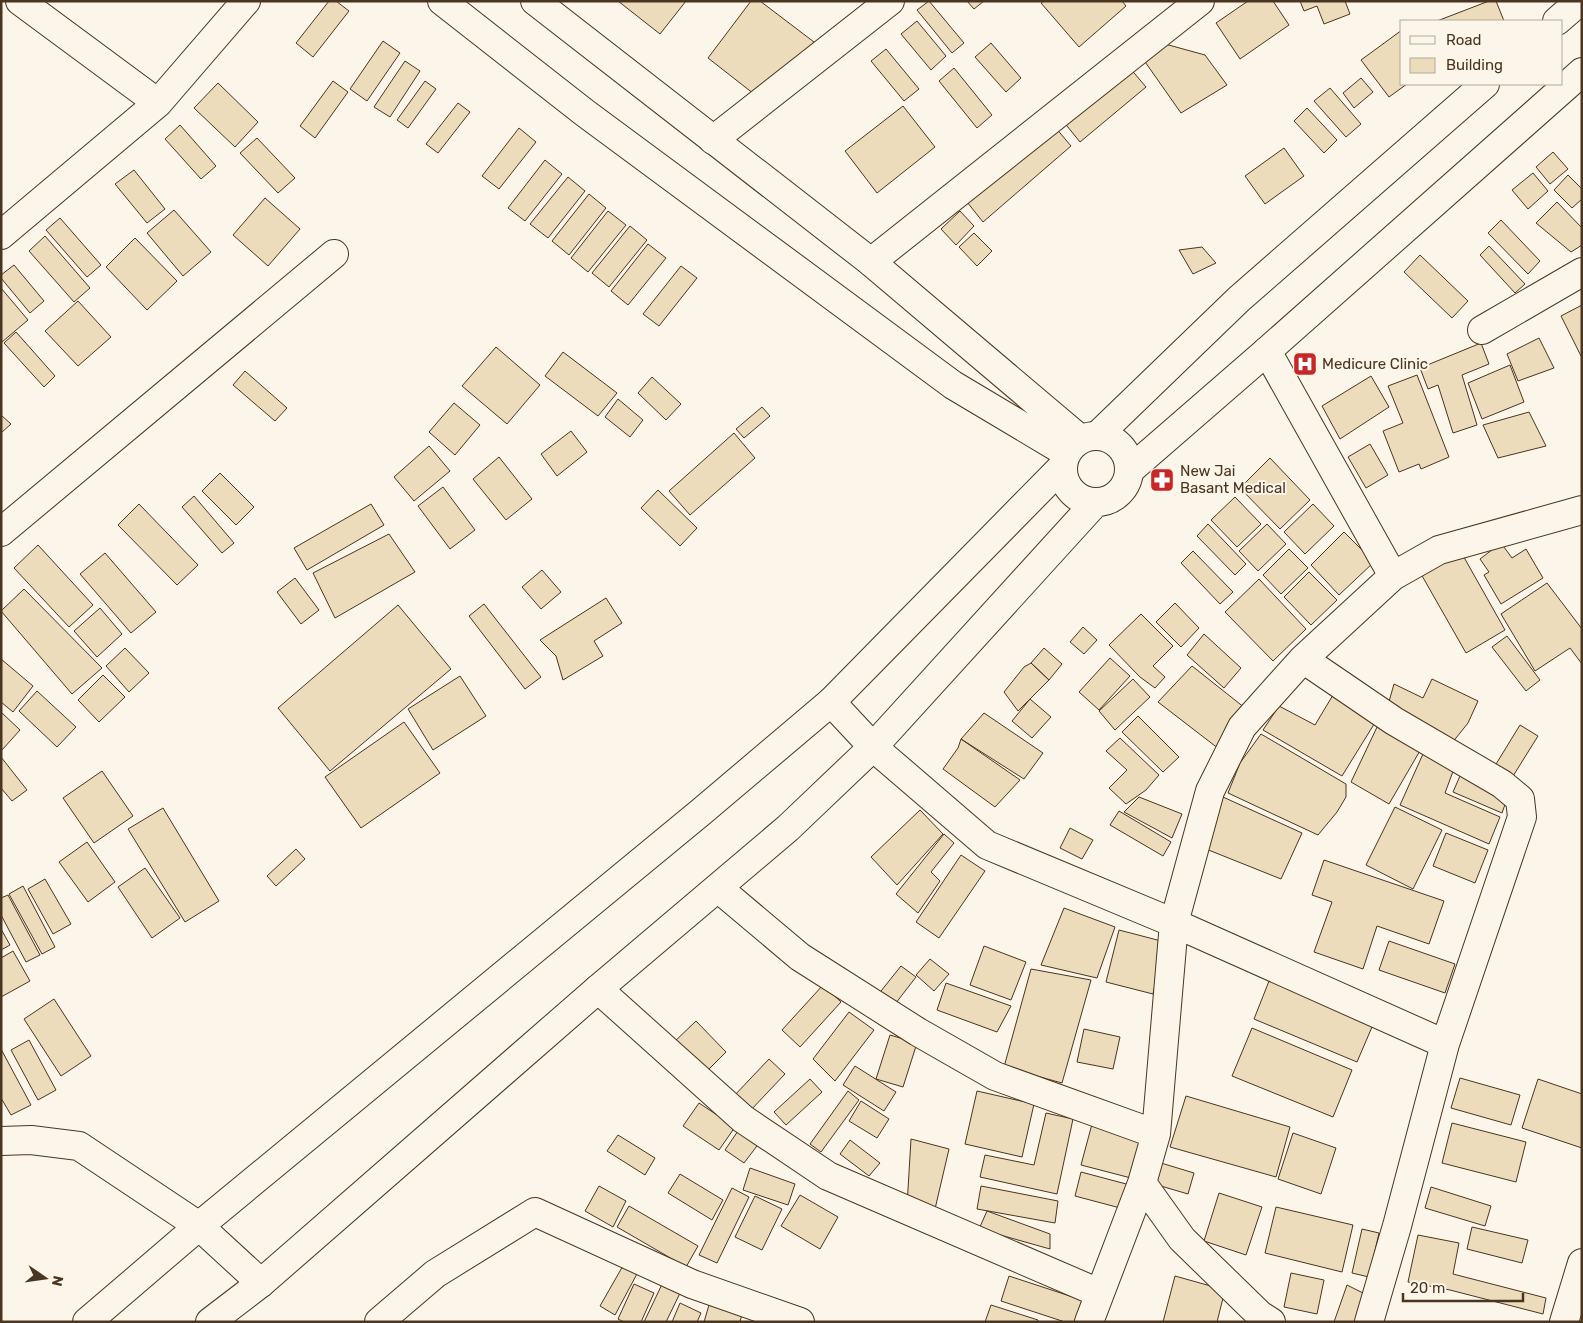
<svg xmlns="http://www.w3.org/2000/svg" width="1583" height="1323" font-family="Rubik,sans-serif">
<rect width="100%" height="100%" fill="#fbf6e9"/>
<path fill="#ecdcbc" stroke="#4a3520" d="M329,1H336L349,11L313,57L296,43Z
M618,1H686L660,34Z
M751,1H760L814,42L786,74L754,94L708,58Z
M929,1L964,43L952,53L917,10Z
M967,1H984L974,9Z
M1044,1H1122L1126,6L1079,47L1041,3Z
M1248,1H1273L1289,25L1240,59L1216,23Z
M1300,1H1345L1350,14L1324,24L1317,6L1304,11Z
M1489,1H1496L1504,21H1437Z
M917,21L946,56L931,70L901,34Z
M1402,30V84H1407L1389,97L1361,60Z
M383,41L400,53L367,101L350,89Z
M991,43L1021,78L1006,92L975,57Z
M1165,44L1205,55L1227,85L1181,113L1143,59Z
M886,49L919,89L904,101L871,61Z
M405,61L420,71L390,117L374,107Z
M1129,67L1146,87L1080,142L1063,121Z
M954,68L992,115L977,128L939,81Z
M1361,78L1373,92L1354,108L1343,93Z
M333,81L348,92L315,138L300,126Z
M425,81L436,89L408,128L397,120Z
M218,83L258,122L235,147L194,108Z
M1330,88L1361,124L1346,137L1314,101Z
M458,103L470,112L438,153L426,144Z
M903,106L935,147L877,193L845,151Z
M1307,108L1337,140L1324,153L1294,121Z
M180,125L216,166L201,179L165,139Z
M1055,127L1071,146L983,222L967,202Z
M519,128L536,142L499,189L482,176Z
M257,138L295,178L278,193L240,153Z
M1284,148L1304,176L1265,204L1245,176Z
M1553,152L1568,169L1550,184L1536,167Z
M545,160L562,174L525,221L508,208Z
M134,170L165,209L147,223L115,184Z
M1533,173L1548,191L1528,209L1512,190Z
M1568,175L1582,189V199L1572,208L1554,190Z
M568,177L585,191L548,238L530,224Z
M589,194L606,208L569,255L552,241Z
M265,198L300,229L268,266L233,235Z
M1557,202L1582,228V245L1571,252L1536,223Z
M174,210L211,252L183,276L147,233Z
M608,211L626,225L588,272L571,258Z
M960,211L974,226L956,245L941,229Z
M60,218L101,265L87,277L46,230Z
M1501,220L1540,261L1528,274L1488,233Z
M630,226L647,240L609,287L592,273Z
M974,233L992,251L977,266L959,247Z
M45,236L90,288L74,302L29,251Z
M135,238L177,281L147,310L106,267Z
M648,244L666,258L628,305L611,291Z
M1489,246L1525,284L1515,293L1480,255Z
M1202,247L1216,263L1193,274L1179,250Z
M1420,255L1468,301L1452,318L1404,272Z
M14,265L44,301L30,313L1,278V275Z
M681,266L697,278L659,326L643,314Z
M1,288L28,320L2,342L1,341Z
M78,301L111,337L78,366L45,331Z
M1582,305V358L1561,316Z
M16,332L55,376L44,387L4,343Z
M1539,338L1554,368L1518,381L1507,354Z
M1481,343L1489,364L1462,375L1477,425L1453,433L1438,385L1428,389L1420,368Z
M496,347L540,385L507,424L462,386Z
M563,352L617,393L598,416L545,376Z
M1510,365L1524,402L1482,419L1468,383Z
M245,371L287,408L275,421L233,385Z
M1417,375L1449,457L1421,469L1419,464L1399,472L1383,431L1403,423L1388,386Z
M1371,376L1389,407L1340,439L1322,406Z
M652,377L681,404L666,420L638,393Z
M618,399L643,420L630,437L605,417Z
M454,403L480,425L455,455L429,432Z
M762,407L770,416L744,438L736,429Z
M1529,412L1546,446L1498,458L1483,425Z
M1,415L11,424L1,433Z
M571,431L587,452L557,476L541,454Z
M734,433L755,458L690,515L669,491Z
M1370,444L1388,475L1366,488L1348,457Z
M429,446L450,471L414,501L394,477Z
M499,457L532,499L506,520L473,479Z
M1270,458L1310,500L1280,529L1240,488Z
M220,473L254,507L236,525L202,491Z
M443,487L475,530L450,549L418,506Z
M658,490L697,528L680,546L641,508Z
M194,496L234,543L222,553L182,507Z
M1235,497L1261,524L1237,547L1211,520Z
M139,504L198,565L177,585L118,525Z
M371,504L384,525L307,570L294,548Z
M1313,504L1334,526L1305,554L1284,532Z
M1208,524L1246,564L1235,575L1197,536Z
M1267,524L1286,544L1258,571L1239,551Z
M1344,532L1374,562L1339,595L1311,565Z
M389,534L415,572L335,618L313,573Z
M1501,543L1512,558L1526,549L1543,578L1501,604L1484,575L1489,572L1480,559Z
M38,545L93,605L69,627L14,568Z
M1289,549L1308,568L1281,594L1263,575Z
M1193,551L1233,592L1220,604L1181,563Z
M1461,552L1505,630L1466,653L1421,574Z
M105,553L156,612L131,633L80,574Z
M542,570L561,592L541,609L522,587Z
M1309,572L1337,600L1311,625L1284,597Z
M295,578L319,610L301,624L277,592Z
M1259,579L1306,629L1273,661L1225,612Z
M1547,583L1582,629V664L1570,648L1535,671L1501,614Z
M24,589L102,668L72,694L1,611Z
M606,598L622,623L594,641L603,656L563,680L556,656L540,640Z
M1175,603L1199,628L1181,647L1156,622Z
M484,604L541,677L525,689L469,616Z
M398,605L451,669L330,771L278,708Z
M100,608L122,634L97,657L74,631Z
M1141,614L1173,646L1153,666L1165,677L1155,688L1140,677L1109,645Z
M1083,627L1097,640L1084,654L1070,642Z
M1204,634L1241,668L1224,688L1187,655Z
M1507,636L1540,680L1526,691L1492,647Z
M125,648L149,673L129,692L106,666Z
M1044,648L1062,664L1049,680L1031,663Z
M1110,658L1130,676L1099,710L1079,692Z
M1,659L33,686L13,712L1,702Z
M1031,663L1049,680L1018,711L1004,692L1024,667Z
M1192,666L1245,708L1219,749L1158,702Z
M103,675L125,697L99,722L78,700Z
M460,676L486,716L433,750L408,709Z
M1133,679L1150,697L1115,730L1099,711Z
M1432,679L1478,701L1468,723L1448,748L1388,705L1394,684L1423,698Z
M37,691L76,727L57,747L19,711Z
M1333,695L1376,721L1342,776L1263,730L1279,706L1315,725Z
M1030,699L1051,717L1032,738L1012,721Z
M1,712L20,730L2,750L1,749Z
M984,713L1043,753L1024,779L961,739Z
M1138,716L1179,757L1163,772L1122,732Z
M404,722L440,773L361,828L325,777Z
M1378,725L1421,749L1389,804L1351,782Z
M1520,725L1538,736L1510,781L1493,769Z
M1261,734L1346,784V797L1337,812L1318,835L1228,793L1240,763Z
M1120,738L1159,775L1146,790L1126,804L1109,788L1127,770L1106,751Z
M961,739L1020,780L995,807L943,769L958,748Z
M1423,754L1455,766L1445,793L1500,817L1489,844L1400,805Z
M1,757L27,790L12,801L1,788Z
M1463,769L1508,796L1502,813L1453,792Z
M102,771L133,816L94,843L63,798Z
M1139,797L1182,814L1172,838L1124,812Z
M1223,797L1302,833L1281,879L1206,849Z
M1395,807L1442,830L1413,889L1366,865Z
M163,808L219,901L185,922L128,829Z
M920,810L943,834L897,885L871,857Z
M1119,811L1171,842L1163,856L1110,825Z
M1070,828L1093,840L1082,859L1060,848Z
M1446,833L1488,850L1475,883L1433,866Z
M944,834L954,843L931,872L940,881L918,913L896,894Z
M87,842L115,882L88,902L59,862Z
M296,849L305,859L276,886L267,876Z
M961,855L985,871L939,938L916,922Z
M1324,860L1444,901L1429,944L1377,926L1363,969L1314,952L1332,902L1312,895Z
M145,868L180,918L152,938L118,887Z
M45,879L71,924L53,934L28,889Z
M23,886L55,947L42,954L9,894Z
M8,895L40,955L26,962L1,915V898Z
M1064,908L1115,927L1097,978L1041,965Z
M1,929L10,945L1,950Z
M1119,930L1165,942L1153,994L1106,982Z
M1389,941L1455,964L1445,993L1379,970Z
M984,946L1026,962L1011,1000L970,985Z
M13,951L30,981L1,997V958Z
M930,959L949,974L934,991L916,975Z
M901,966L916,977L892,1008L877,996Z
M1031,969L1091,980L1062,1083L1004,1067Z
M1271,976L1375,1020L1357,1062L1254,1019Z
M946,983L1011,1006L997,1032L937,1010Z
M823,985L841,1002L800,1047L782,1030Z
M54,999L91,1056L61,1076L24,1019Z
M849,1012L874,1030L835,1081L813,1059Z
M696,1021L726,1052L702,1076L672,1044Z
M1252,1028L1352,1070L1333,1117L1232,1076Z
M1084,1029L1120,1037L1113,1069L1077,1062Z
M890,1035L917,1043L903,1087L876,1079Z
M29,1040L56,1090L38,1100L11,1050Z
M1,1049L31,1105L11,1115L1,1098Z
M769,1059L785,1074L749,1112L733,1097Z
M855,1066L896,1092L884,1111L843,1085Z
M1460,1078L1520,1095L1511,1125L1451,1108Z
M810,1079L822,1092L786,1125L774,1112Z
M1538,1079L1582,1094V1148L1522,1128Z
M848,1091L859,1100L821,1152L810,1144Z
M977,1091L1034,1104L1022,1157L965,1144Z
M1186,1096L1290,1127L1276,1177L1170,1147Z
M861,1101L889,1119L877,1138L849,1121Z
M699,1103L735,1127L719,1150L683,1126Z
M1046,1113L1073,1119L1057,1194L980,1177L985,1155L1034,1165Z
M1452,1123L1526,1142L1516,1182L1442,1163Z
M1092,1124L1141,1136L1131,1178L1081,1165Z
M740,1128L760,1142L744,1163L725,1150Z
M1293,1133L1336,1148L1321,1194L1278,1179Z
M618,1135L655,1158L645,1175L607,1151Z
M911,1139L949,1149L935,1209L907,1206Z
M850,1140L880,1163L869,1176L840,1154Z
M1161,1163L1194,1173L1188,1194L1154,1184Z
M750,1168L795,1184L788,1205L743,1190Z
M1081,1172L1130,1185L1124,1209L1075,1196Z
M680,1174L723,1200L712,1220L668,1193Z
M599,1186L626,1201L613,1227L585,1211Z
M981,1186L1058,1201L1055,1223L977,1209Z
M1431,1187L1491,1206L1485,1226L1425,1208Z
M732,1188L749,1197L717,1263L699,1255Z
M1219,1193L1262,1207L1246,1255L1204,1241Z
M800,1195L838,1217L820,1249L781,1226Z
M755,1196L782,1209L762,1250L735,1237Z
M629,1206L698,1246L686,1267L617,1227Z
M1276,1207L1353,1225L1342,1272L1265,1253Z
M987,1211L1050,1234V1249L979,1229Z
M1472,1227L1528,1240L1522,1263L1467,1249Z
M1362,1229L1379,1233L1369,1277L1352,1273Z
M1418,1235L1459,1243L1453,1274L1546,1298L1543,1314L1450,1290L1408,1282Z
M624,1264L638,1272L615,1315L600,1306Z
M1291,1273L1324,1280L1317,1314L1284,1307Z
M1009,1276L1082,1300L1074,1322H1065L1001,1301Z
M1175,1276L1225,1290L1217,1322H1163Z
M665,1278L683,1287L666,1322H644Z
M634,1284L654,1293L641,1322H624L618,1319Z
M1347,1285L1367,1295L1361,1322H1334Z
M680,1303L701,1313L697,1322H672Z
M709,1305L742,1314L740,1322H704Z
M991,1305L1038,1320V1322H985Z"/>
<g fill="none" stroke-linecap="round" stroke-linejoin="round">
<defs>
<path id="minor" d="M20,1L158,103
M713,140L890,1
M1,235L158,103L246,1
M871,262L1200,1
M1482,330L1582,272
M1267,351L1393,576L1439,550L1582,510
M1,532L334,254
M1303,659L1394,721L1502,784L1520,799L1522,817L1445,1044L1397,1226L1369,1322
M831,702L873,747L987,845L1174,923L1445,1044
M718,888L800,957L918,1032L995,1076L1156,1134
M598,989L743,1119L828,1176L1099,1293
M1,1141L31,1140L79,1146L199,1226L261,1283
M1142,1183L1182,1239L1260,1315L1271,1322
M379,1322L435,1274L535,1212L692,1284L800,1322
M1089,1322L1142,1183L1156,1134L1174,923L1210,791L1242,727L1303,659L1393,576
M1564,1322L1582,1263"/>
<path id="tertiary" d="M1557,21L1580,1
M1098,435L1239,299L1485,84
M1130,470L1267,351L1582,72"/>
<path id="secondary" d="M442,1L585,113L953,385L1067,453
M535,1L871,262L1080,439
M1063 469a33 33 0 1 1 66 0a33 33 0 1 1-66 0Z
M87,1322L199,1226L701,812L831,702L1062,467
M210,1322L261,1283L598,989L788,828L873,747L1095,503"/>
</defs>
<use href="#minor" stroke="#4a3520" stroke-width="30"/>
<use href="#tertiary" stroke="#4a3520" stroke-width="30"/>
<use href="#secondary" stroke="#4a3520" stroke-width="30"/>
<use href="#minor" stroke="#fbf6e9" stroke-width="28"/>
<use href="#tertiary" stroke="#fbf6e9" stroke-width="28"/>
<use href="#secondary" stroke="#fbf6e9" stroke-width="28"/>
</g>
<defs>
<symbol id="hospital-square" viewBox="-11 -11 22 22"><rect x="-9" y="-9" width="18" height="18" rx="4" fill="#c62828" stroke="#fbf6e9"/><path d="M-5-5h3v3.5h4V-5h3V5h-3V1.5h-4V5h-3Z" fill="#fff"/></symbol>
<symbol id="pharmacy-square" viewBox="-11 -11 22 22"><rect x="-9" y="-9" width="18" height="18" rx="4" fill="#c62828" stroke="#fbf6e9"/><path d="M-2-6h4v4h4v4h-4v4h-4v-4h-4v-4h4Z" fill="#fff"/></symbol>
</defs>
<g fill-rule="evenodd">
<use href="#hospital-square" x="1291" y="350" width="28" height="28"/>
<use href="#pharmacy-square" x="1148" y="466" width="28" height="28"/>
</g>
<g text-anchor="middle" stroke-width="4" stroke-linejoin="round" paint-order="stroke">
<g font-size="15" fill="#4a3520" stroke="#fbf6e9" text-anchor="start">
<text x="1322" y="369">Medicure Clinic</text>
<text x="1180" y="476">New Jai<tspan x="1180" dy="17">Basant Medical</tspan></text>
</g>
</g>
<rect width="1583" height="1323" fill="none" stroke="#4a3520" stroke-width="5"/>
<rect x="1400" y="20" width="162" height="65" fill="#fbf6e9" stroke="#b4a999"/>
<rect x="1410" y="36" width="25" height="8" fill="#fbf6e9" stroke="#b4a999"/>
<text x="1446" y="45" font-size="15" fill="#4a3520">Road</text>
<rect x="1410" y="58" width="25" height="15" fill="#ecdcbc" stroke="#b4a999"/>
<text x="1446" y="70" font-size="15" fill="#4a3520">Building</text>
<g transform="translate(45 1278) rotate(103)" stroke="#fbf6e9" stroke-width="4" paint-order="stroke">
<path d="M0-4L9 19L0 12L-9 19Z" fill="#4a3520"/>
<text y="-8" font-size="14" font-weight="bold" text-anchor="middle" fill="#4a3520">N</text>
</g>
<path d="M1403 1293v8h120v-8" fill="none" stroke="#4a3520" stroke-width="2.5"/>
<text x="1410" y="1293" font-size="15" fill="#4a3520" stroke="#fbf6e9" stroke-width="4" paint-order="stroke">20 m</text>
</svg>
